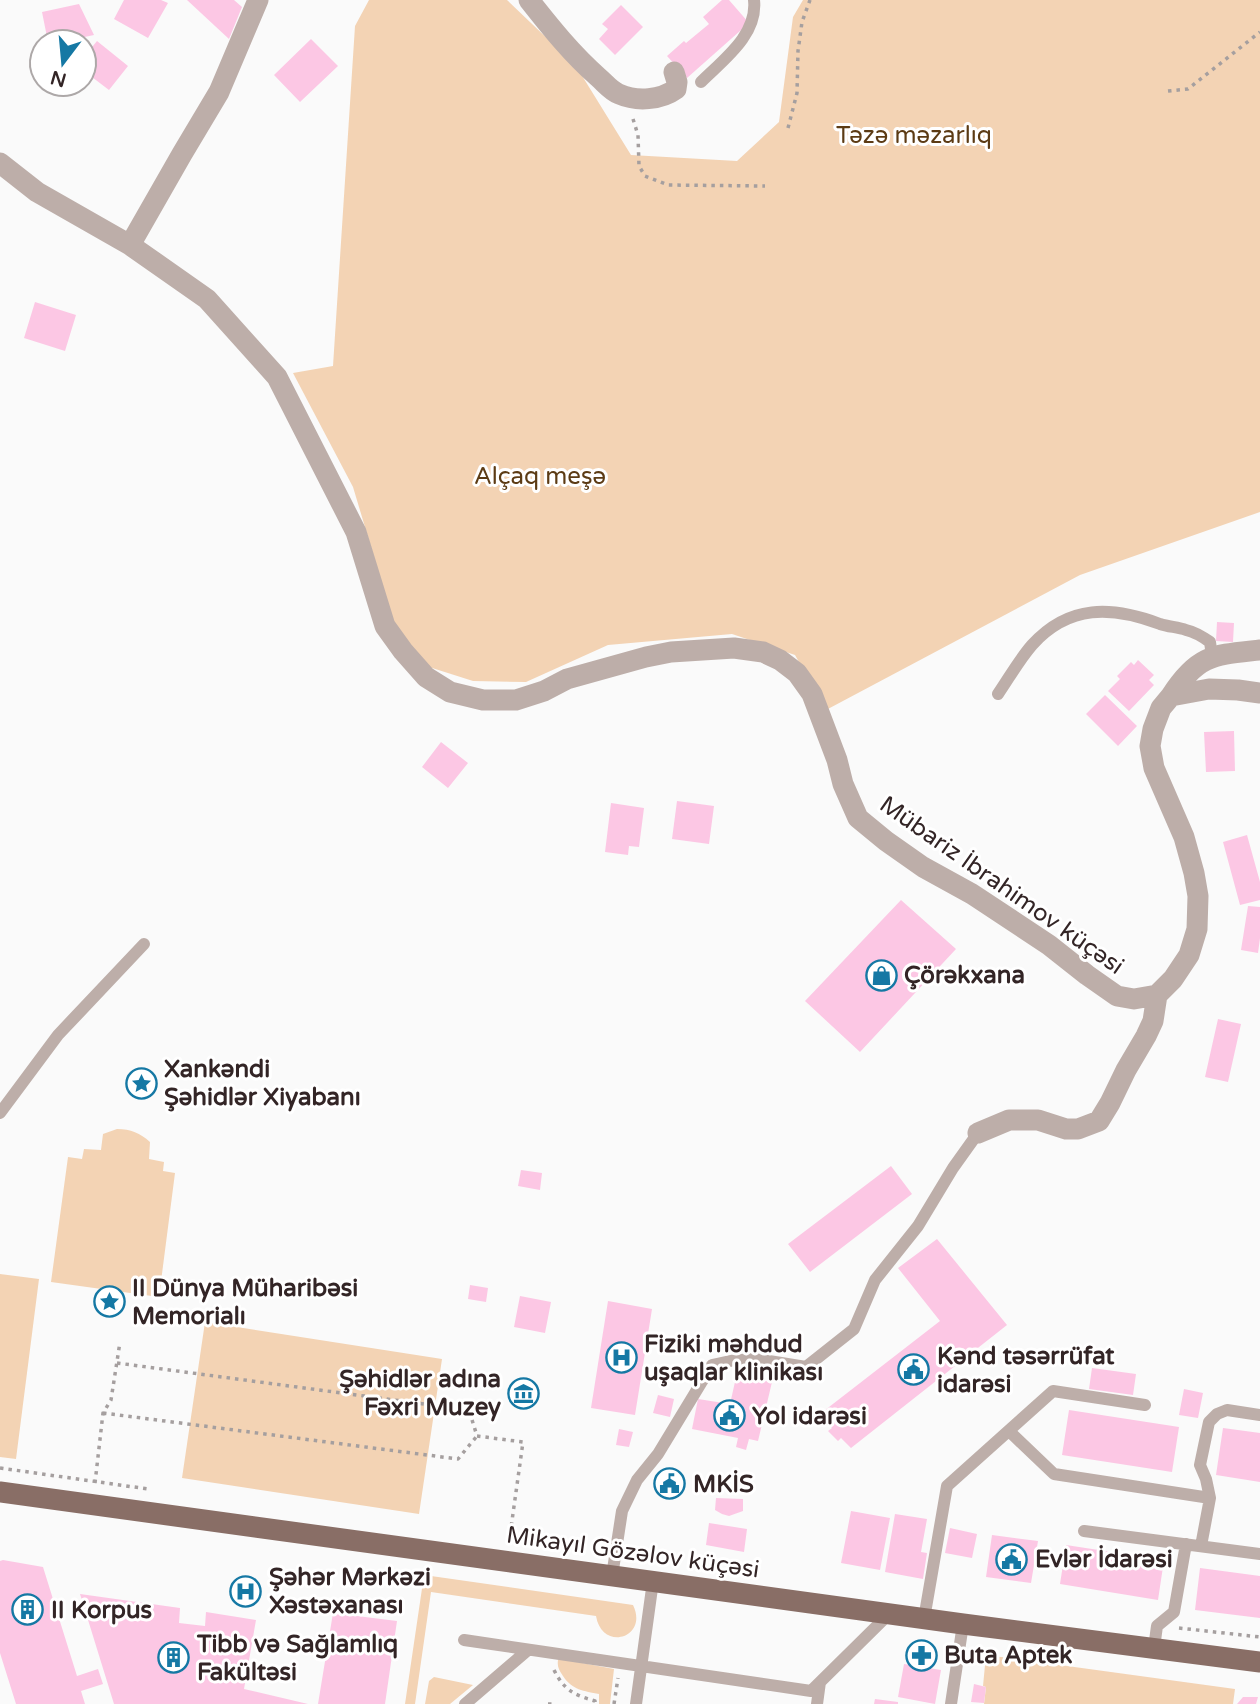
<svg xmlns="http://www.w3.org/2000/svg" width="1260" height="1704" font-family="'Varela Round',sans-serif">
<rect width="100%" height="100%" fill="#fafafa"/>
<path fill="#f3d3b4" d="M369,0H507L576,66L631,155L737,161L779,122L793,17L803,0H1260V512L1080,575L826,710L795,655L732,634L608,645L526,682L473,681L429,667L395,627L353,487L293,373L333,366L355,26Z
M117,1129C131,1129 140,1133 150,1142L149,1159L164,1162L163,1171L175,1173L159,1297L51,1282L68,1157L82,1159L84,1149L101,1150L103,1134Z
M0,1274L39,1279L16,1459L0,1457Z
M205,1322L442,1359L419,1514L182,1478Z
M424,1575L633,1605C649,1638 602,1652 596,1616L431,1592L415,1704H405Z
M986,1655L1235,1689L1233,1704H984L986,1687L983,1686Z
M561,1659L614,1669L610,1704H599V1694C584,1691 572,1690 563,1676C559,1670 557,1667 558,1660Z
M434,1677L473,1685L450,1704H425L429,1681Z"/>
<path fill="#fcc7e4" d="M124,0H161L168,3L148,38L114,19Z
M187,0H234L242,7L229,39Z
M722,0H729L749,23L687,78L667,56L684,41L686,43L709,24L703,17Z
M79,4L94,35L61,42H48L42,12Z
M621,5L643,27L615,55L599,39L608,29L602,24Z
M311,39L338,66L300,102L274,75Z
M97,41L128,66L109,90L84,71V57Z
M35,302L76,315L65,351L24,338Z
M1217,622L1234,623L1233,642L1216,641Z
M1138,660L1154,675L1149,680L1154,685L1129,711L1108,691L1120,679L1117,676L1131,662L1134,665Z
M1105,695L1137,726L1118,746L1086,714Z
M1234,731L1235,771L1206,772L1204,732Z
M441,742L468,763L448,788L422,767Z
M677,801L714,806L709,844L672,839Z
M611,803L644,808L639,847L629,846L628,855L605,852Z
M1247,835L1260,882V900L1240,905L1223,842Z
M901,900L956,949L860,1052L805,1001Z
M1248,906L1260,907V938L1258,953L1241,950Z
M1218,1019L1241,1024L1228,1082L1205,1077Z
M891,1166L912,1194L810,1272L788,1244Z
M521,1170L542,1173L540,1190L518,1186Z
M937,1239L1007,1325L851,1448L841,1438L838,1441L828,1431L832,1428L820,1414L940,1321L898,1268Z
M470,1285L488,1288L486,1302L468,1299Z
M520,1296L551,1302L545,1333L514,1327Z
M608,1301L652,1309L635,1415L591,1408Z
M1092,1368L1136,1374L1133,1395L1089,1389Z
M737,1373L772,1382L758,1441L749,1439L746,1450L736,1447L738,1438L692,1429L698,1399L730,1404Z
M1184,1389L1203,1393L1198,1418L1179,1415Z
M658,1395L674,1399L670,1417L653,1413Z
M1069,1410L1179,1427L1172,1472L1062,1455Z
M1223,1428L1260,1433V1482L1216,1475Z
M619,1429L633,1432L629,1447L616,1445Z
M657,1476L684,1481L682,1493L655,1488Z
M716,1498L743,1499V1511L729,1516L722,1514L715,1510Z
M851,1511L890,1518L880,1570L841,1563Z
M895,1514L927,1519L921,1552L927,1553L923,1579L885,1572Z
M709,1523L747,1529L744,1552L706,1545Z
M950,1528L977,1534L972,1558L945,1553Z
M992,1535L1038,1541L1031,1583L986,1577Z
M1066,1545L1164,1560L1158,1600L1060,1584Z
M3,1560L43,1567L77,1676L98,1669L103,1684L81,1691L85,1704H16L0,1653V1561Z
M1200,1568L1260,1576V1618L1195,1610Z
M80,1594L180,1608L179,1623L205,1626L206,1612L256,1620L244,1689L308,1704H114Z
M333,1613L397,1621L385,1704H318Z
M904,1664L941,1670L935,1704L898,1697Z
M974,1684L986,1687L984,1703L971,1702Z
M1243,1697H1258L1256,1704H1237Z
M875,1699L898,1702V1704H874Z"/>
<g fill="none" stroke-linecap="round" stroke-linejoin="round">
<path stroke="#a59f9f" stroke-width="3.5" stroke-dasharray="3.5 5" stroke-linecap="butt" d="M1168,91L1188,89L1260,32
M633,119L638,135L639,166L645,176L668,185L765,186
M788,128L797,93L798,51L802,22L810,0
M117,1363L469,1410L477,1436
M103,1413L458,1459L477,1436
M477,1436L523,1442L509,1542
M0,1468L148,1489
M95,1483L103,1413L111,1400L120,1342
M1179,1628L1260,1637
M554,1670C564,1690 574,1695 595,1701V1704
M548,1704H554
M614,1704L618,1678"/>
<path stroke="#bdaea9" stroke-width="12" d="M701,82C723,60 758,35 754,0
M998,694C1009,678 1019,660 1032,645C1069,604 1112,606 1160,624C1169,627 1178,627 1186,630C1195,632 1203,637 1210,642L1212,656
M0,1113L58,1035L144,944
M1009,1431L1054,1474L1210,1498
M1084,1531L1260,1554
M1201,1546L1210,1498L1206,1479L1200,1465L1209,1422L1217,1414L1227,1410L1260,1415
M612,1576L622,1511L637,1480L658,1454L712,1365L735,1360L757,1359L806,1367L854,1329L875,1280L918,1226L953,1168L978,1133
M924,1619L947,1486L1053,1391L1145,1405
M464,1640L811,1691L889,1614
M1154,1648L1157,1626L1174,1612L1186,1544
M465,1704L528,1650
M636,1704L653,1581
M817,1704L820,1682
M951,1704L963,1624"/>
<path stroke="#bdaea9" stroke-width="21" d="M529,0C551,28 572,54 598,77C605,83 611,91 619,94C637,102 661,100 676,89L677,82L674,72
M0,163L37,192L130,245L207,299L277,377L356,532L385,626L403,651L426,677L450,692L483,700H516L544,691L567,679L646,657L671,652L734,648L763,652L780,660L797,673L812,694L837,760L843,784L858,818L886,841L923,867L972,894L1049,945L1087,975L1117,996L1134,999L1157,995L1173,979L1189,955L1197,929L1198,896L1194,873L1184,837L1154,768L1150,746L1153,729L1161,708L1171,696L1209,689L1238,690L1260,693
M130,245L182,154L219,92L258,0
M1171,696C1198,654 1214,655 1260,650
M978,1133L1009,1120H1038L1066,1129H1078L1099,1121L1110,1103L1126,1070L1146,1036L1153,1021L1157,995"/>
<path stroke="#896e66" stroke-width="21" d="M0,1492L963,1624L1260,1662"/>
</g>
<defs>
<symbol id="shop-ring" viewBox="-11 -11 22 22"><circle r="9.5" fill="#fff" stroke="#1578a4" stroke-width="1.5"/><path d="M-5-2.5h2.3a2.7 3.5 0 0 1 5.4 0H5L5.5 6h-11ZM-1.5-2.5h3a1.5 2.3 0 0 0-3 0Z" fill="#1578a4"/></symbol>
<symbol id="sight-ring" viewBox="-11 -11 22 22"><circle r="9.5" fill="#fff" stroke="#1578a4" stroke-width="1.5"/><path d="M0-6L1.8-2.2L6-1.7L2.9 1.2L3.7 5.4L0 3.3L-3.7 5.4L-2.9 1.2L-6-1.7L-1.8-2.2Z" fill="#1578a4"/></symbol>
<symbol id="hospital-ring" viewBox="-11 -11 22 22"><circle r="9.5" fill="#fff" stroke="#1578a4" stroke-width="1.5"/><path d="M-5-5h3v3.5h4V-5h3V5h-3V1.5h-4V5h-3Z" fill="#1578a4"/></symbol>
<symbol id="civic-ring" viewBox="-11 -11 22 22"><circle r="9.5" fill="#fff" stroke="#1578a4" stroke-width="1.5"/><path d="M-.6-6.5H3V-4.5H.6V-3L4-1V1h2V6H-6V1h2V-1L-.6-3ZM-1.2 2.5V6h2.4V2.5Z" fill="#1578a4"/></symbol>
<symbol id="museum-ring" viewBox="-11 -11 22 22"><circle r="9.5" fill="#fff" stroke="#1578a4" stroke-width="1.5"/><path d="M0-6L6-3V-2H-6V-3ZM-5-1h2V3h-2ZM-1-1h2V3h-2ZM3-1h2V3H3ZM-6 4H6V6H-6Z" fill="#1578a4"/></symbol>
<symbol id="building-ring" viewBox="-11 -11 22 22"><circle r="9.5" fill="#fff" stroke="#1578a4" stroke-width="1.5"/><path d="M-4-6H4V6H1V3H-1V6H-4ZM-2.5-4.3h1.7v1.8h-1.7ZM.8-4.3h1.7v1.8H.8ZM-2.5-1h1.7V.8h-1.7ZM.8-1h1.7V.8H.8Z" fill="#1578a4"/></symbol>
<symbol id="pharmacy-ring" viewBox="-11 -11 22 22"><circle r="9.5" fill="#fff" stroke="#1578a4" stroke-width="1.5"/><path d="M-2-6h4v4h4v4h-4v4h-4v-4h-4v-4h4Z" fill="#1578a4"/></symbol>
</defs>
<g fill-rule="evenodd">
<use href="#shop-ring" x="864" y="958" width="35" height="35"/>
<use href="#sight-ring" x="124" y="1066" width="35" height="35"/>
<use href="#sight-ring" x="92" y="1284" width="35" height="35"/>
<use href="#hospital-ring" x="604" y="1340" width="35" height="35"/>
<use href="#civic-ring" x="896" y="1352" width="35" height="35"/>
<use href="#museum-ring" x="506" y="1376" width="35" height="35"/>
<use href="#civic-ring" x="712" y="1398" width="35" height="35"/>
<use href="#civic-ring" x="652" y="1466" width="35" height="35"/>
<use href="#civic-ring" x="994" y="1542" width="35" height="35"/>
<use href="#hospital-ring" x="228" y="1574" width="35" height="35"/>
<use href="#building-ring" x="10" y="1592" width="35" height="35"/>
<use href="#pharmacy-ring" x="904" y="1638" width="35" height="35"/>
<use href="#building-ring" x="156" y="1640" width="35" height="35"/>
</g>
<g text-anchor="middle" stroke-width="6" stroke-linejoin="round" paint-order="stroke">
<g font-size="24" fill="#5c3b14" stroke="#fff">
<text x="914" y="143">Təzə məzarlıq</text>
<text x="540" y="484">Alçaq meşə</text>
</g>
<g font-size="24" fill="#332526" stroke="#fff">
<text transform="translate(1002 885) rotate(35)" y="8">Mübariz İbrahimov küçəsi</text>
<text transform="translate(633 1552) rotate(8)" y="8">Mikayıl Gözəlov küçəsi</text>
</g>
<g font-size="24" font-weight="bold" fill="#332526" stroke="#fff" text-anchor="start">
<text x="904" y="983">Çörəkxana</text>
<text x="164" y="1077">Xankəndi<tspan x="164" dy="28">Şəhidlər Xiyabanı</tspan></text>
<text x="132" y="1296">II Dünya Müharibəsi<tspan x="132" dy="28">Memorialı</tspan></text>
<text x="644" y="1352">Fiziki məhdud<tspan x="644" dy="28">uşaqlar klinikası</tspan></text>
<text x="937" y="1364">Kənd təsərrüfat<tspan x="937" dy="28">idarəsi</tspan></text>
<text x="501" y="1387" text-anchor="end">Şəhidlər adına<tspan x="501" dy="28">Fəxri Muzey</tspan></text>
<text x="752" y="1424">Yol idarəsi</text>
<text x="693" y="1492">MKİS</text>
<text x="1035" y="1567">Evlər İdarəsi</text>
<text x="269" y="1585">Şəhər Mərkəzi<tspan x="269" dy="28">Xəstəxanası</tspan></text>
<text x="51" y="1618">II Korpus</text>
<text x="197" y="1652">Tibb və Sağlamlıq<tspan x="197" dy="28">Fakültəsi</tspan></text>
<text x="944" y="1663">Buta Aptek</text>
</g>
</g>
<g transform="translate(63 63) rotate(196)"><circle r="33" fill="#ffffff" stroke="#ada8a8" stroke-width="2"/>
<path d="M0-5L12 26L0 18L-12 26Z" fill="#1578a4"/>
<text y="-10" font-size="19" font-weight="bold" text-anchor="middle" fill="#332526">N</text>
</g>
</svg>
